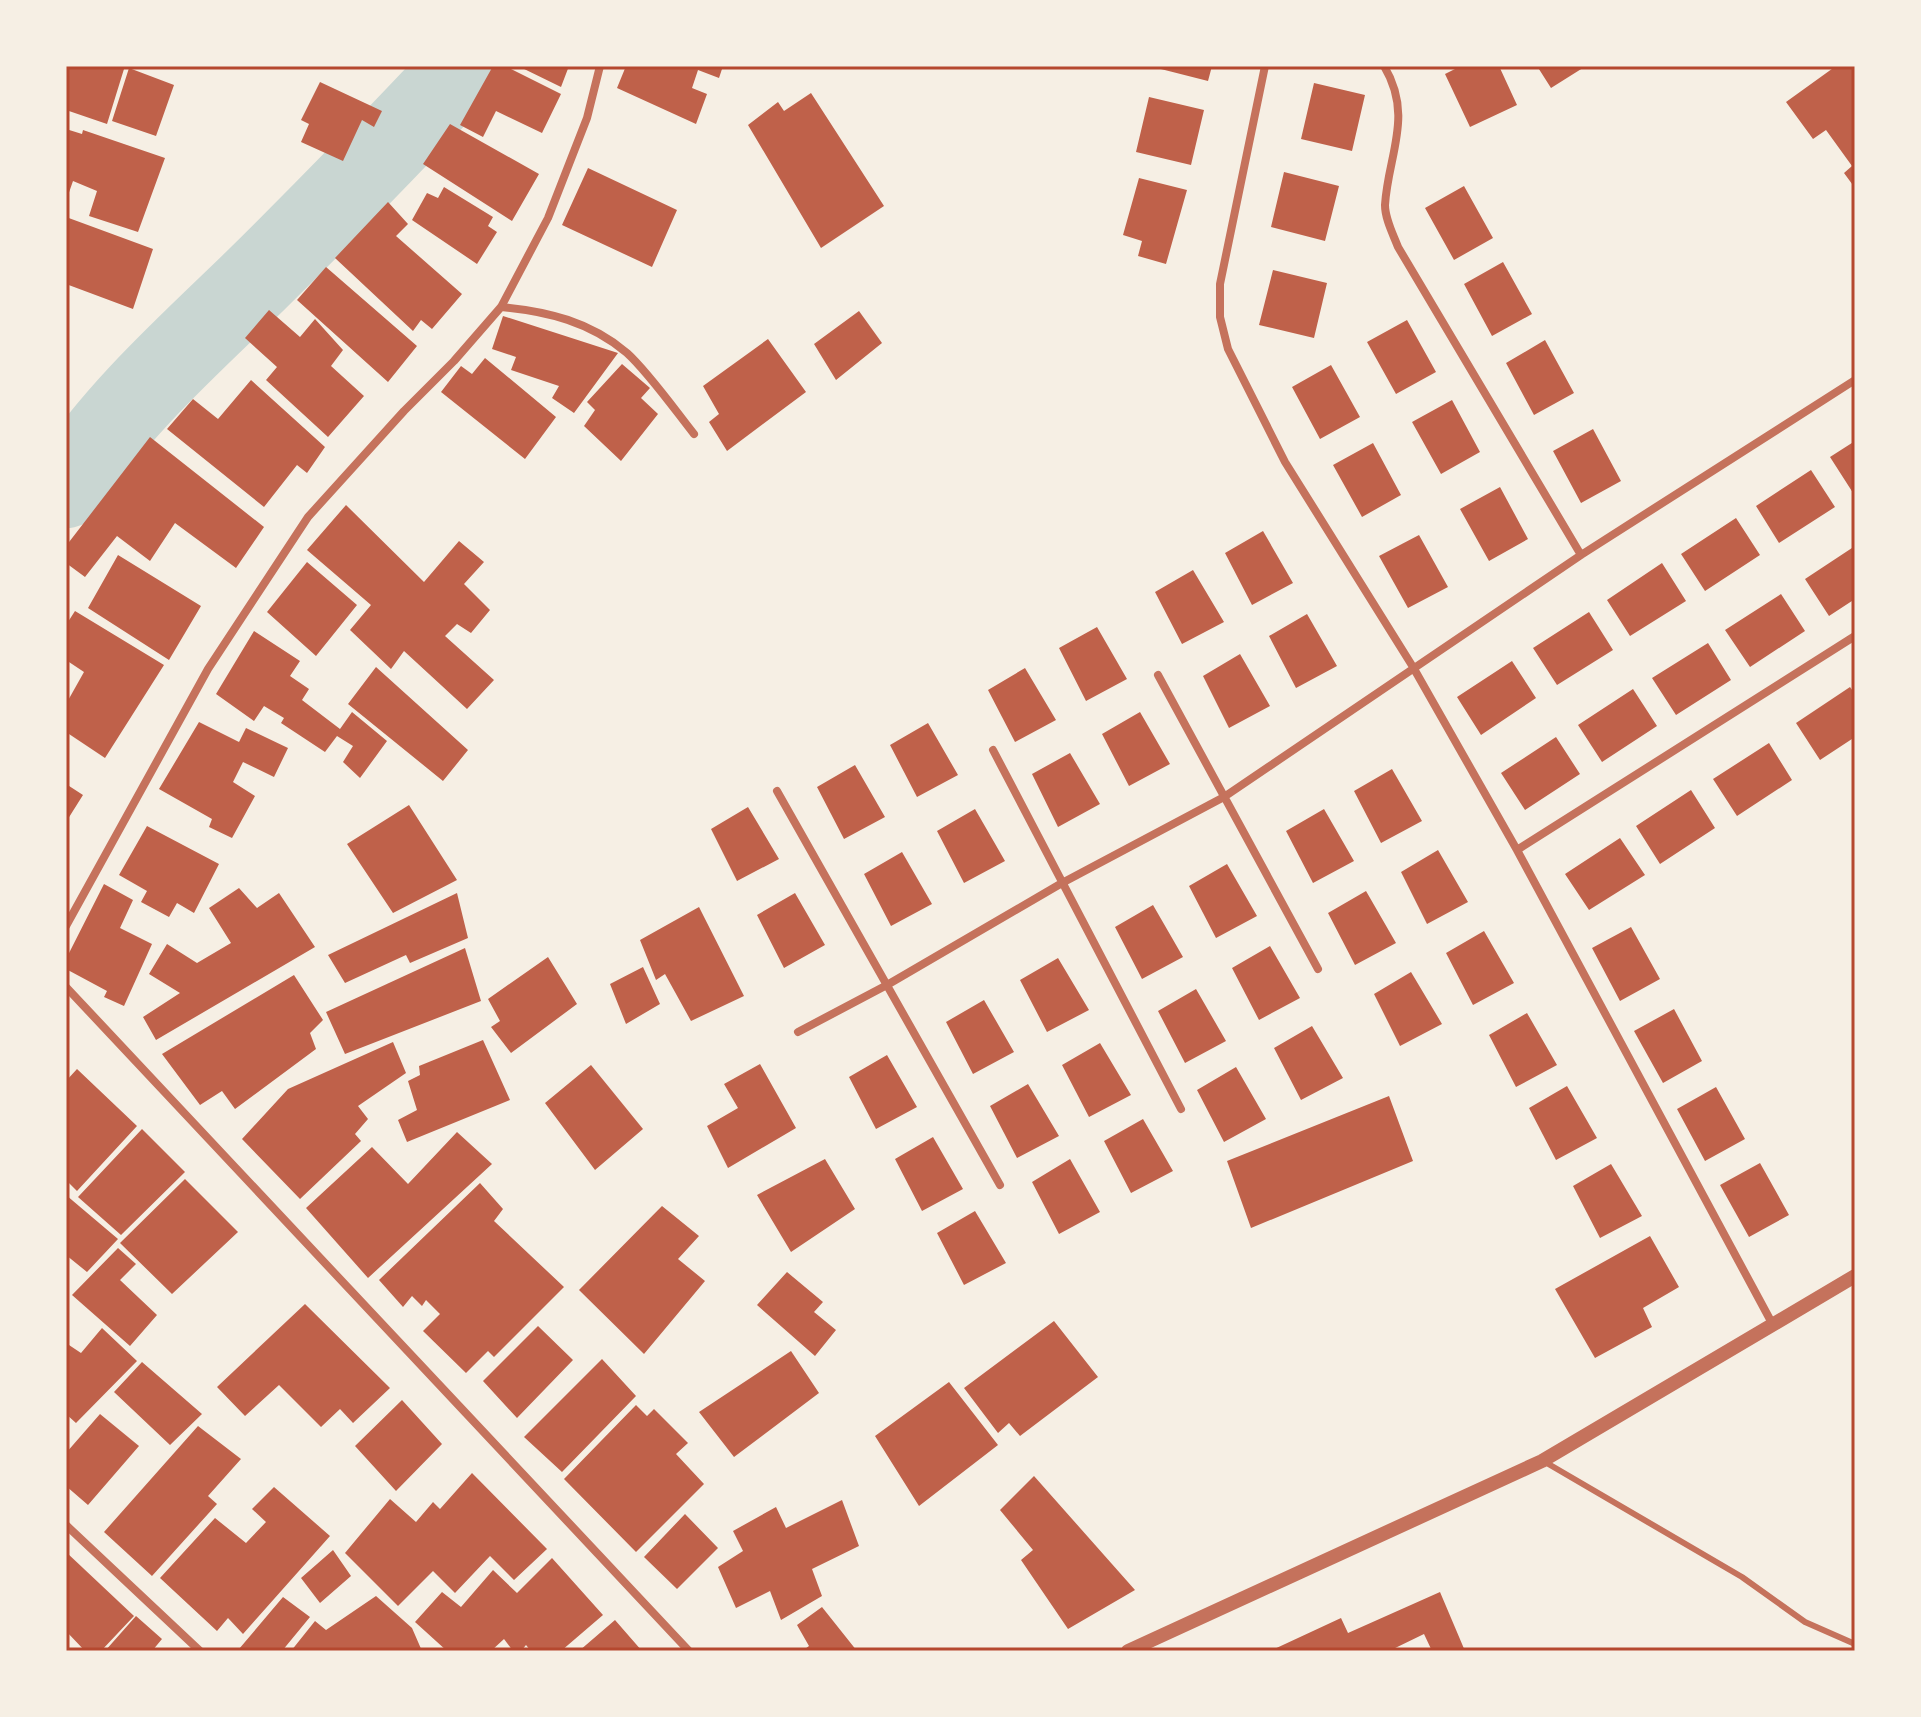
<svg xmlns="http://www.w3.org/2000/svg" width="1921" height="1717" font-family="Rubik,sans-serif">
<rect width="100%" height="100%" fill="#f6efe4"/>
<g fill="none" stroke-linecap="round" stroke-linejoin="round">
<path stroke="#c9d6d2" stroke-width="82" d="M66,487C117,409 188,346 255,281C323,214 389,146 455,76L459,66"/>
</g>
<path fill="#bf614a" d="M66,66H114L124,69L107,124L66,110Z
M493,66H505L561,94L542,133L496,111L483,137L460,125Z
M518,66H569L561,87Z
M626,66H723L719,78L698,70L692,88L707,94L696,124L617,88Z
M1149,66H1212L1208,81Z
M1461,66H1499L1517,105L1470,127L1445,74Z
M1537,66H1586L1551,88Z
M1836,66H1855V188L1844,173L1852,166L1826,130L1813,139L1786,102Z
M129,68L174,85L156,136L112,121Z
M320,82L382,111L374,127L362,120L343,161L301,142L309,124L301,120Z
M1314,83L1365,95L1352,151L1301,139Z
M811,93L884,206L821,248L748,125L778,102L784,111Z
M1149,97L1204,110L1191,165L1136,152Z
M450,124L539,174L512,221L423,164Z
M66,129L82,134L83,130L165,158L138,232L89,216L97,191L73,181L66,201Z
M588,168L677,210L652,267L562,225Z
M1284,172L1339,186L1325,241L1271,227Z
M1139,178L1187,190L1166,264L1138,256L1142,241L1123,235Z
M1464,186L1493,238L1454,260L1425,208Z
M444,187L493,217L488,226L497,232L477,264L412,220L427,193L438,198Z
M388,202L408,224L396,236L462,294L432,329L421,320L413,331L335,258Z
M66,217L153,249L133,309L66,284Z
M1503,262L1532,314L1492,336L1464,284Z
M326,267L417,346L388,382L297,300Z
M1273,270L1327,283L1314,338L1259,325Z
M269,310L300,337L315,319L343,350L331,366L364,396L328,437L266,380L277,367L245,338Z
M859,311L882,343L836,380L814,344Z
M503,316L618,353L574,413L552,398L559,386L511,370L516,357L492,349Z
M1407,320L1436,372L1396,394L1367,342Z
M768,339L806,392L727,451L709,422L719,414L703,386Z
M1545,340L1574,393L1534,415L1506,363Z
M485,358L556,417L525,459L441,392L461,366L472,374Z
M622,364L650,388L641,398L658,414L621,461L584,426L595,410L587,402Z
M1331,365L1360,417L1320,439L1292,387Z
M251,380L325,447L307,473L297,465L264,507L167,429L193,399L218,419Z
M1452,400L1480,452L1441,474L1412,422Z
M1593,429L1621,481L1581,503L1553,451Z
M150,437L264,527L236,568L175,523L150,561L117,536L85,577L66,563V546Z
M1855,441V496L1830,457Z
M1373,443L1401,495L1362,517L1333,465Z
M1811,470L1835,507L1779,543L1756,506Z
M1500,487L1528,539L1489,561L1460,509Z
M346,505L424,582L459,541L484,562L464,584L490,610L471,633L457,624L445,636L494,680L467,709L404,651L391,669L350,630L371,605L307,550Z
M1736,518L1760,555L1705,591L1681,554Z
M1263,531L1293,583L1252,605L1225,553Z
M1419,535L1448,587L1408,608L1379,556Z
M1855,546V599L1829,616L1805,579Z
M118,555L201,606L169,660L88,608Z
M307,562L357,605L316,656L267,612Z
M1662,563L1686,601L1630,636L1607,600Z
M1193,570L1224,622L1182,644L1155,592Z
M1781,594L1805,631L1750,667L1725,630Z
M75,611L164,665L105,758L66,732V704L84,672L66,660V625Z
M1589,612L1613,650L1557,685L1533,648Z
M1307,614L1337,666L1296,688L1269,636Z
M1097,627L1127,679L1086,701L1059,648Z
M254,631L300,661L290,676L309,689L302,700L340,729L352,712L387,741L360,778L343,762L353,746L337,736L325,752L281,723L284,718L264,706L254,721L216,694Z
M1708,643L1731,680L1676,715L1652,678Z
M1240,654L1270,706L1229,728L1203,676Z
M1512,661L1536,698L1481,735L1457,697Z
M376,667L468,750L443,781L348,704Z
M1025,668L1056,720L1015,742L988,690Z
M1850,687L1855,694V737L1820,760L1796,723Z
M1633,689L1657,726L1602,762L1578,725Z
M1140,712L1170,764L1129,786L1102,734Z
M199,722L239,742L246,728L288,748L274,777L243,762L233,782L255,796L232,838L209,827L212,819L159,789Z
M928,723L958,775L917,797L890,745Z
M1556,737L1580,774L1525,810L1501,773Z
M1769,743L1792,780L1737,816L1713,779Z
M1070,753L1100,804L1058,827L1032,774Z
M855,765L885,817L844,839L817,787Z
M1392,769L1422,821L1381,843L1354,791Z
M66,784L83,795L66,822Z
M1691,790L1715,828L1660,864L1636,826Z
M409,805L457,880L393,913L347,844Z
M748,807L779,859L737,881L711,829Z
M975,809L1005,861L964,883L937,831Z
M1324,809L1354,861L1313,883L1286,831Z
M147,826L219,864L194,913L177,903L169,917L141,902L147,891L119,875Z
M1620,838L1645,875L1589,910L1565,874Z
M1438,850L1468,902L1427,924L1401,872Z
M902,852L932,904L891,926L864,874Z
M1227,864L1257,916L1216,938L1189,886Z
M104,884L133,900L120,928L152,944L124,1006L104,997L107,991L66,969V959Z
M239,888L257,908L279,893L315,947L156,1040L143,1017L180,993L149,974L167,944L197,963L231,943L209,908Z
M1366,891L1396,943L1355,965L1328,913Z
M457,893L468,938L410,963L406,955L345,983L328,955Z
M795,893L825,945L784,968L757,915Z
M1153,905L1183,957L1142,979L1115,927Z
M699,907L744,996L691,1021L665,974L656,980L640,940Z
M1631,927L1660,979L1620,1001L1592,948Z
M1484,931L1514,983L1473,1005L1446,953Z
M1270,946L1300,998L1259,1020L1232,968Z
M465,948L481,1001L345,1054L326,1012Z
M548,957L577,1004L511,1053L491,1027L500,1021L488,999Z
M1058,958L1089,1010L1047,1032L1020,980Z
M643,967L660,1004L626,1024L610,984Z
M1411,972L1442,1024L1400,1046L1374,994Z
M294,975L323,1020L310,1033L316,1049L235,1109L222,1091L200,1105L162,1054Z
M1196,989L1226,1041L1185,1063L1158,1011Z
M984,1000L1014,1052L973,1074L946,1022Z
M1674,1009L1702,1061L1663,1083L1634,1031Z
M1527,1013L1557,1065L1516,1087L1489,1035Z
M1312,1026L1343,1078L1301,1100L1274,1048Z
M483,1040L510,1100L407,1142L398,1120L417,1110L408,1081L420,1075L419,1066Z
M393,1042L406,1073L358,1106L368,1119L355,1134L361,1141L300,1199L242,1139L288,1089Z
M1100,1043L1131,1095L1089,1117L1062,1065Z
M887,1055L917,1107L876,1129L849,1077Z
M760,1064L796,1128L728,1168L707,1126L738,1108L724,1084Z
M591,1065L643,1129L595,1170L545,1103Z
M1236,1067L1266,1119L1224,1142L1197,1090Z
M77,1069L137,1126L77,1191L66,1180V1081Z
M1028,1084L1059,1136L1017,1158L990,1106Z
M1567,1086L1597,1138L1556,1160L1529,1108Z
M1716,1087L1745,1139L1705,1161L1677,1109Z
M1389,1096L1413,1161L1251,1228L1227,1161Z
M1143,1119L1173,1171L1131,1193L1104,1141Z
M142,1129L185,1172L121,1235L78,1197Z
M457,1132L492,1164L368,1278L306,1208L372,1147L408,1184Z
M933,1137L963,1189L922,1211L895,1159Z
M825,1159L855,1209L791,1252L757,1195Z
M1070,1159L1100,1212L1059,1234L1032,1182Z
M1760,1163L1789,1215L1749,1237L1720,1185Z
M1611,1164L1642,1216L1600,1238L1573,1186Z
M185,1179L238,1232L172,1294L120,1243Z
M480,1183L503,1209L494,1221L564,1287L494,1357L488,1351L466,1373L423,1331L440,1314L426,1300L422,1306L412,1296L403,1307L379,1280Z
M66,1195L118,1239L87,1272L66,1255Z
M662,1206L699,1236L678,1259L705,1281L644,1354L579,1290Z
M975,1211L1006,1263L964,1285L937,1233Z
M1650,1236L1679,1287L1643,1308L1652,1327L1595,1358L1555,1289Z
M118,1248L136,1264L120,1280L157,1315L130,1346L72,1295Z
M787,1272L823,1302L814,1312L836,1330L815,1356L757,1305Z
M305,1304L390,1388L353,1423L340,1409L321,1427L279,1385L245,1416L217,1387Z
M1054,1321L1098,1377L1020,1436L1009,1423L998,1433L964,1388Z
M538,1326L573,1360L517,1418L483,1381Z
M102,1328L137,1361L76,1423L66,1414V1343L81,1353Z
M791,1351L819,1393L734,1457L699,1412Z
M602,1359L636,1396L562,1472L524,1437Z
M142,1362L202,1414L170,1445L114,1392Z
M949,1382L998,1445L919,1506L875,1436Z
M402,1400L442,1444L396,1491L355,1446Z
M636,1405L647,1416L654,1409L688,1443L676,1454L704,1484L636,1552L564,1479Z
M100,1414L139,1446L88,1505L66,1486V1453Z
M198,1426L241,1459L208,1496L217,1504L152,1576L104,1532Z
M472,1473L547,1549L514,1580L490,1556L455,1593L433,1571L398,1606L345,1553L390,1499L416,1522L433,1502L440,1509Z
M1034,1476L1135,1590L1068,1629L1021,1560L1033,1550L1000,1510Z
M274,1487L330,1536L243,1634L228,1618L217,1631L160,1578L215,1518L246,1543L266,1522L252,1509Z
M842,1500L859,1546L812,1569L822,1596L781,1620L770,1591L736,1608L718,1567L743,1551L733,1531L776,1507L786,1528Z
M685,1514L718,1548L677,1589L644,1557Z
M333,1550L351,1576L320,1603L301,1578Z
M66,1552L134,1616L101,1651H85L66,1631Z
M552,1558L603,1615L561,1651H531L526,1645L521,1651H513L504,1639L491,1651H447L415,1622L442,1592L461,1607L493,1570L517,1593Z
M1440,1592L1465,1651H1432L1424,1634L1389,1651H1270L1341,1618L1348,1633Z
M376,1596L412,1628L422,1651H291L315,1621L326,1630Z
M283,1597L310,1617L282,1651H241L239,1649Z
M822,1607L857,1651H802L809,1646L797,1625Z
M136,1616L162,1639L152,1651H105Z
M615,1620L642,1651H579Z"/>
<g fill="none" stroke-linecap="round" stroke-linejoin="round">
<path stroke="#c5725c" stroke-width="6" d="M1545,1462L1742,1577L1805,1622L1855,1644"/>
<path stroke="#c5725c" stroke-width="8" d="M1265,66L1220,284V317L1228,349L1285,462L1413,667L1517,850L1773,1325
M1384,66C1414,116 1388,155 1385,205C1385,219 1393,234 1398,247L1581,555
M501,307C547,311 591,322 627,353C648,372 675,410 694,434
M1158,675L1318,969
M993,750L1181,1109
M777,791L1000,1185
M1517,850L1855,636
M66,926L208,669L308,517L404,411L454,361L501,307L548,218L587,118L600,66
M66,987L689,1651
M798,1032L887,985L1062,883L1224,797L1581,555L1855,380
M66,1525L200,1651"/>
<path stroke="#c5725c" stroke-width="14" d="M1128,1651L1542,1461L1855,1276"/>
</g>
<rect width="1921" height="1717" fill="none" stroke="#f6efe4" stroke-width="136"/>
<rect x="68" y="68" width="1785" height="1581" fill="none" stroke="#b5482f" stroke-width="3"/>
</svg>
